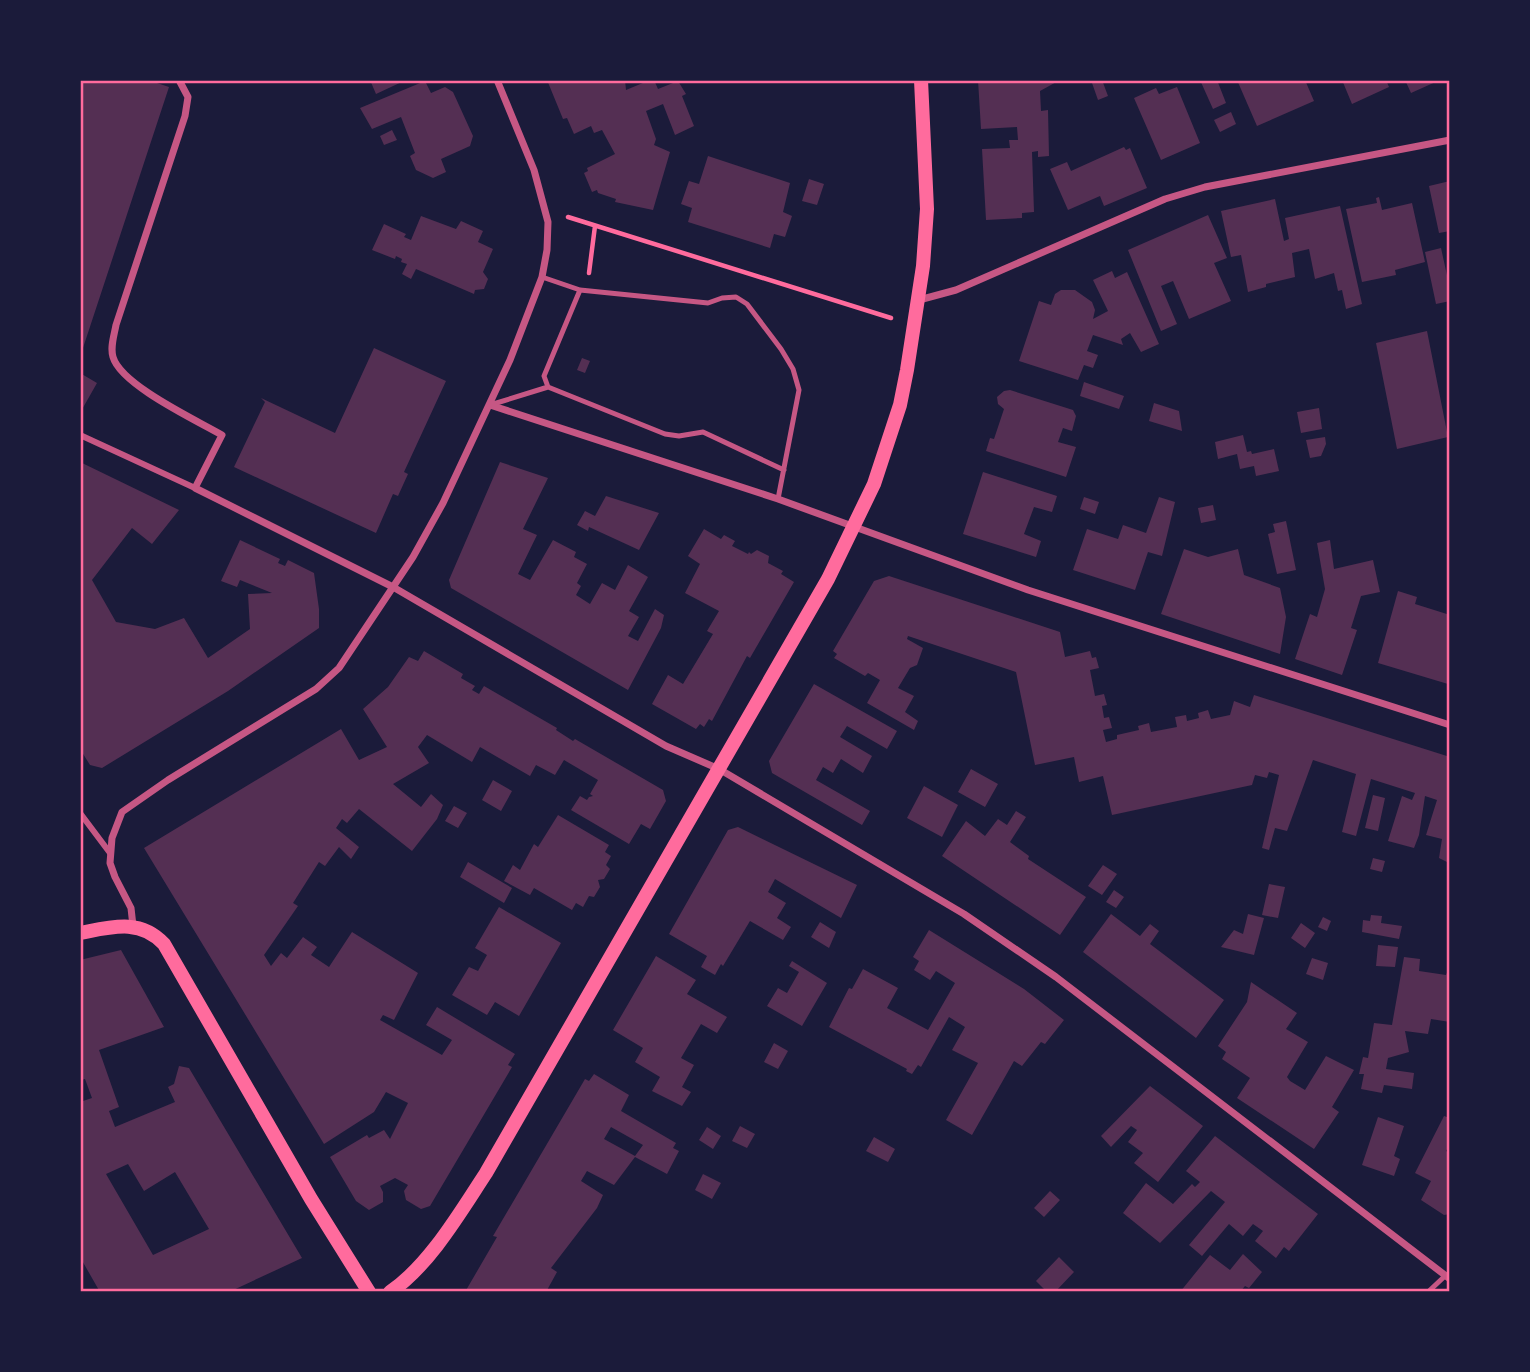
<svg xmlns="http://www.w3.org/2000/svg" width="1530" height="1372" font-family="'Open Sans',sans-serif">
<rect width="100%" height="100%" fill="#1b1b3a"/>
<path fill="#542f53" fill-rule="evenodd" d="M80,80H148L169,87L81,354Z
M370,80H406L376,94Z
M547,80H625L626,90L650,80H654L658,89L678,81L686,94L682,96L694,126L675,135L663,104L646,111L656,139L654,145L670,152L653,210L615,202L616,199L598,193L597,190L592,192L584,173L588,171L587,168L615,154L602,130L594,133L591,126L574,134L567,118L563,119Z
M978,80H1060L1040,91L1041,111L1048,110L1049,156L1038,157V151L1032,152L1034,212L1022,213V218L986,220L982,149L1010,148L1009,140H1018L1017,127L981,129Z
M1097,80H1102L1108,96L1098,100L1092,83Z
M1200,80H1217L1226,103L1213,109Z
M1237,80H1305L1314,101L1257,126Z
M1342,80H1386L1389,87L1352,104Z
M1405,80H1440L1411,93Z
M425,81L431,93L445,87L453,92L473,136L470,146L441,159L446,172L433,178L416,170L410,156L415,153L401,117L372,129L360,108Z
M1177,87L1200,143L1161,160L1134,98L1156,88L1159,94Z
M1231,112L1236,124L1220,132L1214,120Z
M392,130L397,140L384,145L380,136Z
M1124,147L1126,150L1130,148L1147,188L1104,206L1100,196L1068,210L1050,169L1067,162L1071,171Z
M708,156L790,183L783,212L792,216L785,237L774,234L770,248L688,222L692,208L681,204L689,181L699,184Z
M809,179L824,184L817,205L802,201Z
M1450,181V231L1439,233L1429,186Z
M1379,197L1382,210L1412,203L1425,262L1395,270L1396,275L1362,282L1346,209L1377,203L1376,198Z
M1275,199L1284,241L1289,239L1285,218L1340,206L1362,304L1346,309L1342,290L1338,291L1334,273L1315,279L1309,249L1292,253L1295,277L1266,284V287L1248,292L1241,255L1231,257L1221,211Z
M1208,215L1227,258L1214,263L1231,301L1189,319L1173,281L1161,286L1177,324L1161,331L1128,250Z
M421,216L456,229L461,221L483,231L478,242L493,249L483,272L488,279L484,289L475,290L474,294L416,269L411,279L402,274L407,264L401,262L402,259L396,256L395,259L372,250L384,224L406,234L404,237L411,240Z
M1441,248L1450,289V301L1436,304L1425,252Z
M1112,271L1115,278L1127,272L1159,344L1141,352L1130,333L1121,339L1123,345L1093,335L1087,351L1098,355L1093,368L1084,365L1078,380L1019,361L1039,301L1051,305L1055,294L1061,290H1075L1092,302L1095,310L1093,319L1108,311L1093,280Z
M1427,331L1448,437L1397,449L1376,343Z
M374,348L446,381L404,472L408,474L398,496L393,494L376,533L234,467L265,402L261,398L335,433Z
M582,358L590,361L585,373L577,370Z
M80,373L97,383L80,413Z
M1084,382L1124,396L1119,409L1080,396Z
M1010,390L1073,410L1076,416L1072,431L1063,428L1058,442L1076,447L1066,477L986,451L990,438L994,439L1004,409L998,404L997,397L1004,391Z
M1154,403L1179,411L1182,431L1149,421Z
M1319,408L1322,429L1301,433L1297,412Z
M1243,435L1247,452L1251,451L1252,454L1274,449L1279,471L1256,476L1254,466L1240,469L1237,454L1218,459L1215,442Z
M1325,437L1326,444L1321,456L1310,458L1306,440Z
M80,462L179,510L152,544L132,528L92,580L116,622L155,629L184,618L208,658L250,629L248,594L272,593L240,580L237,587L221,581L240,540L280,559L278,563L285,566L288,560L314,573L319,609V628L228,691L102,768L90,765L80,749Z
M500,462L548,478L523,529L537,535L518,574L530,580L553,540L576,552L574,557L587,564L577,583L581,586L576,595L590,604L602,583L615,590L628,565L648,577L629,611L639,617L628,636L638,641L655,609L664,615L661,628L628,690L451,588L449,580Z
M983,472L1057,496L1052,512L1034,507L1024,534L1041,541L1036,557L963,534Z
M606,496L659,513L639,550L589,527L588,531L577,525L585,511L595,516Z
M1084,497L1099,502L1095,514L1080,509Z
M1159,497L1175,502L1162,556L1148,552L1135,590L1073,570L1087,529L1118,539L1123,525L1146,533Z
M1213,505L1216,520L1201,523L1198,508Z
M1286,521L1296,570L1277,574L1268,534L1275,532L1273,524Z
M704,529L721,539L724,535L735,541L732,546L748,554L749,552L751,554L757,550L769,556L768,563L783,571L781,574L794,582L750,658L747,656L712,721L709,719L704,727L700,724L696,729L652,704L668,675L683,684L713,634L707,631L719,611L685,593L700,564L688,556Z
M1330,540L1334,569L1373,560L1380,592L1361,596L1351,628L1357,630L1342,675L1295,659L1310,614L1317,617L1325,589L1317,543Z
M1184,549L1208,557L1238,549L1244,575L1280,588L1286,617L1280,654L1161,614Z
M889,576L1060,632L1065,657L1090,651L1092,658L1096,657L1099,668L1090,670L1095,696L1104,694L1107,705L1102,706L1104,718L1109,717L1112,728L1103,730L1106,742L1117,739V735L1139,730L1138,726L1149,723L1151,732L1177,727L1175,717L1186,715L1187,721L1199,718L1198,713L1208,710L1211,719L1230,715L1234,701L1250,707L1254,695L1450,757L1449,863L1439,858L1442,839L1426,835L1437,800L1425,796L1419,835L1414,848L1388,841L1402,796L1412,800L1415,793L1371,779L1356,836L1342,832L1356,774L1313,760L1287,831L1275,828L1269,850L1262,848L1279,775L1269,772L1267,778L1255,775L1252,785L1112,815L1103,776L1079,782L1074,757L1035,765L1016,672L908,636L907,639L923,648L917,665L910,668L898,688L914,696L905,712L918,721L914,730L867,703L880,680L868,673L865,676L834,658L837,654L833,651L874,581Z
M1398,591L1417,597L1415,604L1450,615L1448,684L1378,663Z
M424,651L463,674L461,678L475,686L472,690L479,694L484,686L557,728L556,730L573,741L575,739L663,790L666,801L650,829L641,824L629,844L571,810L580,796L587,800L589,797L593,796L590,794L598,780L564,760L555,775L536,765L530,776L480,747L472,762L427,735L418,747L429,763L393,784L421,807L431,794L443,805L437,819L412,851L359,809L347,823L342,819L336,828L359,847L351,859L339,847L325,866L319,862L293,903L298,906L264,955L271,966L281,953L287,958L303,937L317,947L311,955L329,967L352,932L418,973L394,1020L383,1015L380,1020L442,1055L452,1040L426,1025L437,1007L515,1054L508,1065L512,1067L430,1206L421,1209L406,1200L404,1191L408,1185L395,1178L380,1186L383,1192V1202L369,1210L356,1201L330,1157L367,1135L369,1138L384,1130L390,1139L408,1103L386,1092L374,1112L324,1144L144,848L341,729L359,760L387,747L363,709L388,687L409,657L418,661Z
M814,684L897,731L887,749L847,726L840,737L872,756L863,773L841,759L833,773L823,767L816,780L870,811L862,825L772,773L769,761Z
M971,769L998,784L985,807L958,792Z
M493,780L512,791L501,811L482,800Z
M924,786L958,805L942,837L907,818Z
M1373,795L1385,798L1378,831L1365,828Z
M454,806L467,813L458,828L445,821Z
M1016,811L1026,817L1010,842L1029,856L1028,859L1086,897L1060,935L942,856L966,821L985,836L998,819L1007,825Z
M558,815L609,845L605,852L611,856L606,865L610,869L604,879L598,880L600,887L594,897L589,896L583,907L576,903L572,910L534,888L530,895L504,881L513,865L520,870L534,844L538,847Z
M738,827L857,885L841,918L775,879L768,892L786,903L777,918L791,927L783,940L750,921L723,966L721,964L715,975L701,967L707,956L669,934L728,830Z
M1373,858L1385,861L1382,872L1370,869Z
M468,862L512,888L504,903L460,877Z
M1103,865L1117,874L1102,895L1088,886Z
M1269,884L1285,887L1278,918L1262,915Z
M1114,890L1124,897L1116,908L1106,902Z
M499,907L561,943L519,1016L495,1002L487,1015L452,995L469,967L478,971L487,955L475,948Z
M1111,914L1140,936L1150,924L1159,931L1150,944L1224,1000L1196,1038L1083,952Z
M1248,914L1264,918L1254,955L1221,947L1234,930L1243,934Z
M1371,915L1382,916L1381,923L1402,926L1399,939L1362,932L1363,920L1370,921Z
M1323,917L1331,921L1327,931L1318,927Z
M820,922L836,932L829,948L811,937Z
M1301,923L1315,933L1305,948L1291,938Z
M929,930L1024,989L1064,1020L1045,1044L1041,1042L1022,1066L1014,1061L972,1135L946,1120L978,1063L952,1050L965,1027L949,1017L921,1067L918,1065L912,1074L906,1071L907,1069L829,1027L849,988L852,989L863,969L898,988L887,1008L928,1030L955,983L936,971L930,980L914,970L919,961L913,957Z
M1378,945L1398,947L1395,967L1376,966Z
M121,950L164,1027L99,1050L119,1107L109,1111L115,1127L175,1102L168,1087L174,1084L179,1066L189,1068L302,1258L229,1292H100L80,1257V1102L92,1098L85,1079L80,1080V960ZM128,1164L144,1191L175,1172L209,1229L153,1255L106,1174Z
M656,956L696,980L687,994L727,1017L717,1033L701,1024L681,1058L694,1065L682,1087L691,1092L682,1106L652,1091L660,1077L635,1062L643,1048L613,1030Z
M1404,957L1420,959L1419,971L1446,975L1450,965V1022L1431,1019L1428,1034L1405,1031L1409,1052L1388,1058L1386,1069L1414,1073L1412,1089L1384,1085L1382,1093L1361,1089L1364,1074H1359L1363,1057L1368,1058L1374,1023L1392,1025Z
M1312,958L1328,963L1323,980L1306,974Z
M792,961L827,983L802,1026L767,1006L778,988L787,993L799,972L789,966Z
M1251,982L1297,1013L1286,1029L1308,1042L1287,1077L1290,1081L1305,1090L1326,1056L1354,1070L1332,1107L1339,1112L1314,1149L1237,1098L1250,1078L1222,1059L1226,1052L1218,1046L1247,1002Z
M774,1043L788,1051L778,1069L764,1062Z
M594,1074L629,1095L621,1111L676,1143L673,1148L679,1151L667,1174L635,1157L614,1185L587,1171L581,1181L603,1195L597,1208L551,1268L557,1272L546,1292H465L497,1237L493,1236L585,1079L589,1081ZM611,1127L643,1145L635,1156L604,1139Z
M1150,1086L1203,1126L1158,1182L1134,1163L1143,1153L1128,1142L1137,1130L1131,1126L1111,1147L1101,1136Z
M1444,1116L1450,1118V1144L1446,1151L1450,1153V1214L1444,1215L1421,1200L1431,1181L1415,1173Z
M1378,1117L1404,1126L1394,1156L1400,1159L1394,1176L1362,1165Z
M740,1126L755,1134L747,1148L732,1141Z
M707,1127L721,1136L713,1149L699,1140Z
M1215,1136L1318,1214L1289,1251L1284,1247L1276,1258L1255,1241L1263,1231L1253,1224L1243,1236L1229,1224L1202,1256L1189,1245L1225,1202L1211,1191L1160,1243L1123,1213L1146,1183L1173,1204L1192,1184L1195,1187L1200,1182L1186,1171Z
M874,1137L895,1149L888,1162L866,1151Z
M703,1174L721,1183L712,1199L695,1190Z
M1050,1191L1060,1200L1044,1217L1034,1208Z
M1243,1254L1262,1272L1249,1288L1245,1286L1240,1292H1180L1210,1255L1230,1270Z
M1059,1257L1074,1272L1055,1292H1047L1036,1281Z"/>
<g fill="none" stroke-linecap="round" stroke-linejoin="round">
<path stroke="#ff6b9d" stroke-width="4.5" d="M568,217L891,318
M589,273L595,226"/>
<path stroke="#c65784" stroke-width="5" d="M542,277L580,290L708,303L722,298L736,297L747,304L781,349L793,369L799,390L778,499
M548,387L544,376L580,290
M490,405L548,387L665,434L679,436L703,432L784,470
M1428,1292L1445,1276"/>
<path stroke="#c65784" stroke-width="6" d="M80,435L195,488
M80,813L110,853"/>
<path stroke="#c65784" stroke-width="7" d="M179,80L188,97L185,116L116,325C114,336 110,347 113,357C121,385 196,420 222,435L195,488L393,587L666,746L719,769L964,914L1056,977L1450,1279
M919,300L956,290L1165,199L1205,187L1450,140
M490,405L778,499L1028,590L1450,725
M133,926L131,908L115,877L110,863L112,838L122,812L168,780L316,689L339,668L413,557L443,503L510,360L542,277L547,250L548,222L534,170L497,80"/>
<path stroke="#ff6b9d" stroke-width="14" d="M80,933C111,927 140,918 164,944L311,1199L369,1292
M390,1292C429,1266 461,1211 486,1173L828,579L874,484L900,405L907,370L923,266L927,209L921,80"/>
</g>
<rect width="1530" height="1372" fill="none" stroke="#1b1b3a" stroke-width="164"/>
<rect x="82" y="82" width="1366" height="1208" fill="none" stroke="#ff6b9d" stroke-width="2.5"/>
</svg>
